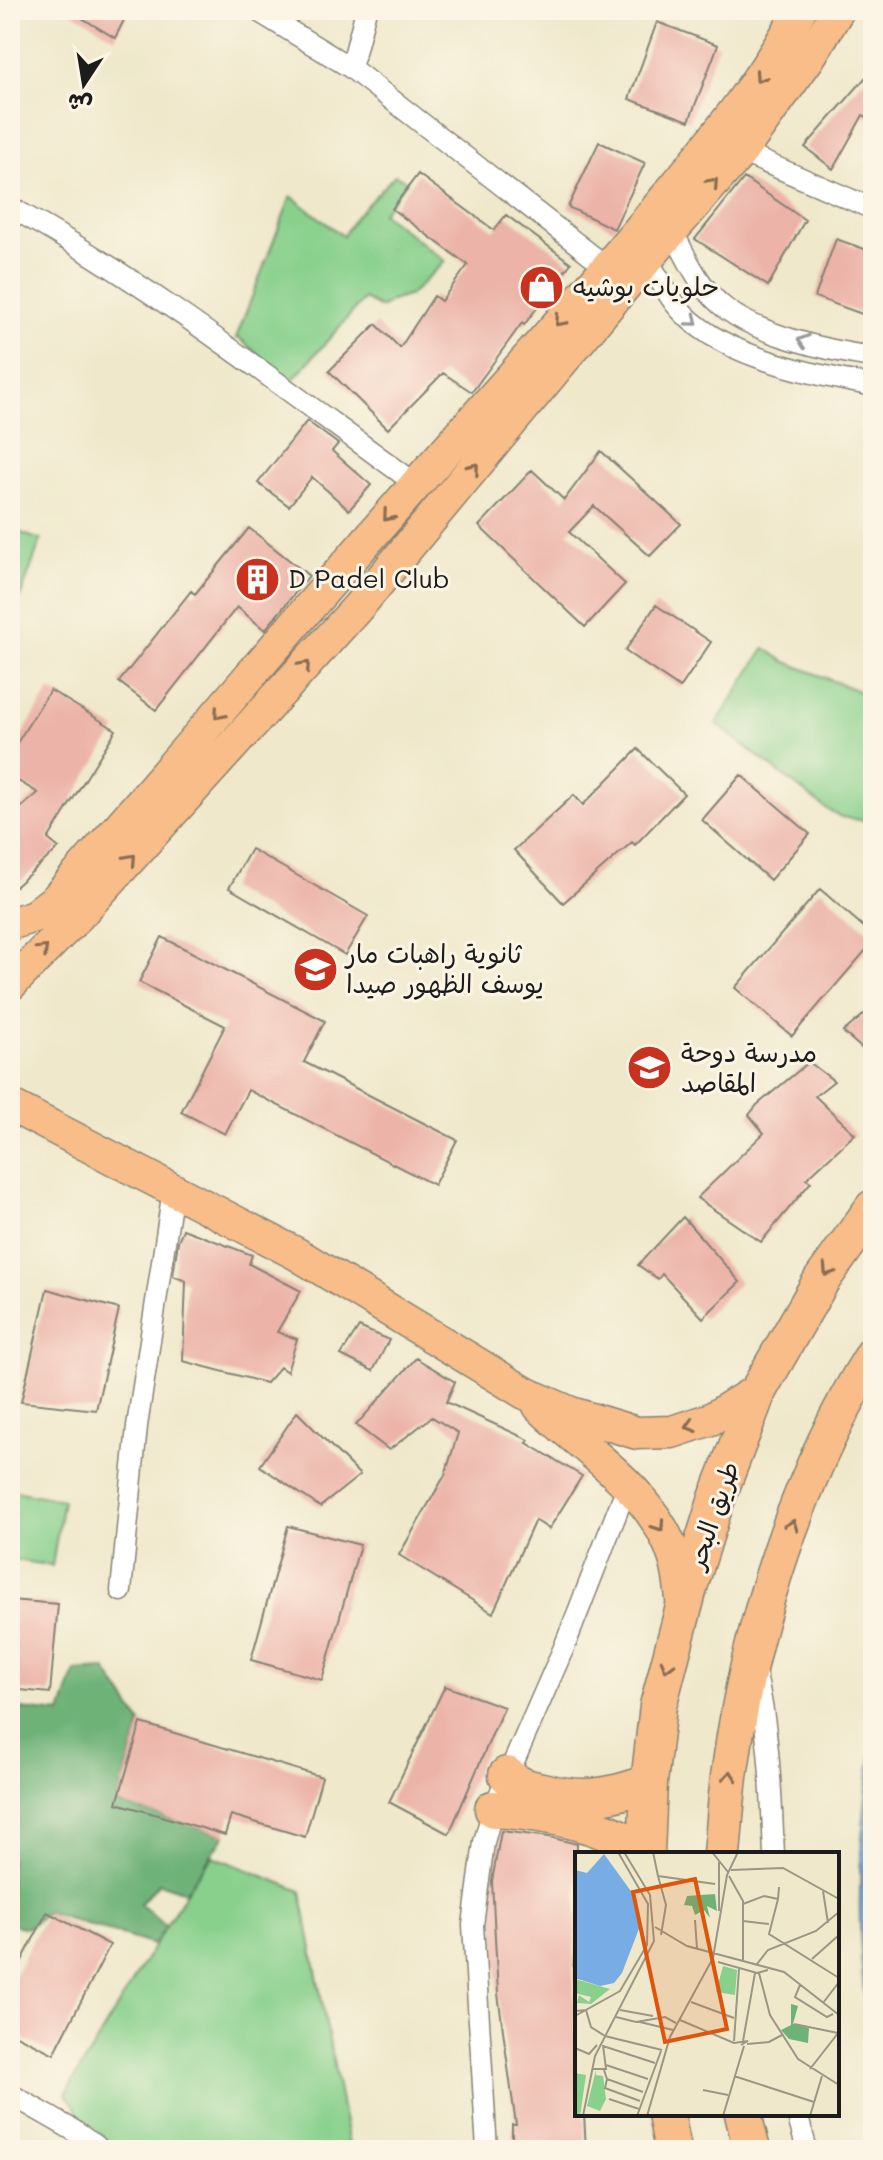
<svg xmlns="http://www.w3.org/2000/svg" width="883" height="2160" font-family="Mali,'Playpen Sans Arabic',sans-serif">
<rect width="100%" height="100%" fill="#fcf5e5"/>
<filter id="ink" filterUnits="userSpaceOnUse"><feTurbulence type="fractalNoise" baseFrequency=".0125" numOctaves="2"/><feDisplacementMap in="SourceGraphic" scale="16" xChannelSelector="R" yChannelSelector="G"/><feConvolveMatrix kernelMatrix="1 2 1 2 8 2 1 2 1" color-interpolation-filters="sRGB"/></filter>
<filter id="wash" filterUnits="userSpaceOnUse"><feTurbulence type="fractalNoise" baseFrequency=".006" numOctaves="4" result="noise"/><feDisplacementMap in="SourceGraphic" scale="32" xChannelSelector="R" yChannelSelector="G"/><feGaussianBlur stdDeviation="1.8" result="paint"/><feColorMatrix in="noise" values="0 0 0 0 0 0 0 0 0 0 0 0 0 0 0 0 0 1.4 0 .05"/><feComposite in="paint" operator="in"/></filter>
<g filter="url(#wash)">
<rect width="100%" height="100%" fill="#efe8cb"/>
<path fill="#88d08c" stroke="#527654" stroke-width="2" d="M395,175L407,181L382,213L445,261L410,295L391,301L381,308L364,299L291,382L240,339L236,338L291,196L343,236L355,217Z
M10,529L41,540L10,625Z
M765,648L784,661L873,697V822L841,817L825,808L716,724Z
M10,1490L63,1500L52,1566L10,1559Z
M213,1856L301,1891L350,2150H125L93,2134L66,2093L195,1877Z"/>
<path fill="#6eb278" stroke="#45674a" stroke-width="2" d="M105,1669L141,1723L117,1803L225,1835L186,1892L159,1883L140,1904L166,1926L154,1945L47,1912L27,1928L10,1924V1708L61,1713L75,1671Z"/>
<path fill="#77ace4" stroke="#4a6480" stroke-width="2" d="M873,1744V2053C854,1952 857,1846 873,1744Z"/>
<g id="blocks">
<path fill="#ecb4a9" d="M69,10H129L115,38Z
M657,22L718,45L689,121L629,99Z
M873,69V120L863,115L833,169L805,147Z
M599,142L645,163L614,229L568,207Z
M418,174L494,230L506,215L571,263L524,325L522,323L472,392L443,373L388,429L329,371L376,324L400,348L434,296L441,301L468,265L392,209Z
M744,178L805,220L768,286L695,239Z
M836,239L873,252V318L815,297Z
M307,421L338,444L332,451L371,485L349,510L312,477L289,506L258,483Z
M601,451L681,524L650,556L594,506L569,532L625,584L585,627L479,526L532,470L564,500Z
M249,528L309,576L265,630L237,607L156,710L119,682L191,591L195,594Z
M656,605L711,642L680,688L625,651Z
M50,690L116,730L48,839L59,848L10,891V817L38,793L10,776V754Z
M638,749L684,794L635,845L632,842L563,903L514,850L574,795L583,805Z
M741,775L810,834L770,880L702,820Z
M251,849L368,916L345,955L229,888Z
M820,889L873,935V942L792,1036L735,988Z
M162,937L325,1021L304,1062L457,1140L434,1185L248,1090L225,1134L181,1112L225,1026L139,982Z
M873,1007V1058L843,1032Z
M809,1062L834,1081L815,1096L855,1134L806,1179L811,1182L761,1242L697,1198L764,1133L749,1115L757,1105Z
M683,1217L740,1282L703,1318L662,1274L658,1279L638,1265Z
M183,1229L252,1255L249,1264L301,1291L277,1332L297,1339L287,1372L280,1367L266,1383L183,1361L186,1281L173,1276L178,1241Z
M47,1289L119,1309L96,1410L21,1402Z
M359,1327L389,1340L373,1371L341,1355Z
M416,1358L455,1382L446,1402L529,1440L527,1443L582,1476L549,1529L535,1520L493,1613L399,1555L445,1475L458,1433L432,1417L389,1450L356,1425Z
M297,1412L360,1475L320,1507L260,1466Z
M288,1526L360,1545L322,1680L251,1660Z
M10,1600L58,1604L50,1693L10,1689Z
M445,1686L504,1707L449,1834L389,1802Z
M141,1723L322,1777L305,1837L231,1815L225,1835L117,1803Z
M501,1831L549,1837L577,1844V1915L573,1972L577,2041V2114H584L586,2150H512V2125H516L498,1994L492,1881Z
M47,1912L110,1945L54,2054L10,2032V1984Z"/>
</g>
</g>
<g filter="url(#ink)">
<use href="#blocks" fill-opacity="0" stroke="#868274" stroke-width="2"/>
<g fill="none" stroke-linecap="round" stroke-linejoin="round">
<defs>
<path id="street" d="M256,10L351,68L608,268
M351,68L366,10
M741,152L873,209
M10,207C154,286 283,388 416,484
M672,230C685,255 698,285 720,304C753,334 829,351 873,357
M647,259C657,274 665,292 677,306C719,358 811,373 873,386
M121,1591L137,1426L173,1190
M755,1671C770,1731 771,1793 774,1854
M10,2094L73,2130L101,2150
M797,2114L807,2150
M487,2150L473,1925L484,1842L493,1809L565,1645L628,1484"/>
<path id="primary" d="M10,924L34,916L56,899C194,743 327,584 465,429C533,352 602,276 667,196C716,137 764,78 800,10
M10,985L78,916L358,607L647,259L741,152L808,59L838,10
M10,1105L297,1254L525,1393L571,1413L637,1433L672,1432L711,1419L759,1389
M539,1406C587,1453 654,1491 675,1559C680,1575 681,1592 683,1608"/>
<path id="highway" d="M507,1775C518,1786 527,1788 542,1791C584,1802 609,1797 649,1783
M493,1809C548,1812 598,1823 646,1851
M646,1854L649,1783L658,1706L690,1584L717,1498L759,1389L821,1281L873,1208
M722,1854C725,1824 726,1793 731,1763C750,1625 799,1473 873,1355
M666,2114L673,2150
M743,2114L752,2150"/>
</defs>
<use href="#street" stroke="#868274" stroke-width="23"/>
<use href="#primary" stroke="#868274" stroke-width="35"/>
<use href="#highway" stroke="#868274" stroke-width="39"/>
<use href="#street" stroke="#fff" stroke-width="20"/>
<use href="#primary" stroke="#f8bd88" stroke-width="32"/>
<use href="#highway" stroke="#f8bd88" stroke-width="36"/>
</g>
<defs><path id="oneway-chevron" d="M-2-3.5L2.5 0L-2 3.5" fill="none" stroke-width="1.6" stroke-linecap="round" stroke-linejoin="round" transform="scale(2)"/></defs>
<g stroke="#8a6c52">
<use href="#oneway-chevron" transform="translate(760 77) rotate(124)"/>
<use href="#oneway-chevron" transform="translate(713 183) rotate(-48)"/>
<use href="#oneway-chevron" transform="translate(560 321) rotate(132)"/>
<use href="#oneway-chevron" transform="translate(474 468) rotate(-50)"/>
<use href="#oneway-chevron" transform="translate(388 516) rotate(130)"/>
<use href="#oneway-chevron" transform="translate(305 666) rotate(-48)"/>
<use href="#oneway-chevron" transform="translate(219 714) rotate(131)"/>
<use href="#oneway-chevron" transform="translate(131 859) rotate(-48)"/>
<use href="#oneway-chevron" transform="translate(43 950) rotate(-44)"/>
<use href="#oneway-chevron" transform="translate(828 1271) rotate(123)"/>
<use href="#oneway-chevron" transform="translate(691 1426) rotate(162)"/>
<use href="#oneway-chevron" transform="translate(792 1525) rotate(-69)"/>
<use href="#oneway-chevron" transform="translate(659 1526) rotate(56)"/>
<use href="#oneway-chevron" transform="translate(667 1666) rotate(105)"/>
<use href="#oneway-chevron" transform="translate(730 1776) rotate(-85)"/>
</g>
<g stroke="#999">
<use href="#oneway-chevron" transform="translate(693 321) rotate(39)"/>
<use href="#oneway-chevron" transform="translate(803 341) rotate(-162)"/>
</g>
</g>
<defs>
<symbol id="shop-disc" viewBox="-11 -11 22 22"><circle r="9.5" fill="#c8321e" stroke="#fcf5e5"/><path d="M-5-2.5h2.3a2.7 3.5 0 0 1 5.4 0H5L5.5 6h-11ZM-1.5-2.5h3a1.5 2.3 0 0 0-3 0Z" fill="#fff"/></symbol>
<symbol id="building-disc" viewBox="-11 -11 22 22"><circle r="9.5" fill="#c8321e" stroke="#fcf5e5"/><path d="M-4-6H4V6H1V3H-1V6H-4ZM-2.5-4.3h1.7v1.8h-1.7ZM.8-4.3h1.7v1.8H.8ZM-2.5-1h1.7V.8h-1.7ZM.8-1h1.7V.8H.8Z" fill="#fff"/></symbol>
<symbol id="school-disc" viewBox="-11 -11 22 22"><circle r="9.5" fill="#c8321e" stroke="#fcf5e5"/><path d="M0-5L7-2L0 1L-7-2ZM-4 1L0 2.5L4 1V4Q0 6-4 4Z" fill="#fff"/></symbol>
</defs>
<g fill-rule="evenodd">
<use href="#shop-disc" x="516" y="262" width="51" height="51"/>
<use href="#building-disc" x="232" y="554" width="51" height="51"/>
<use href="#school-disc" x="290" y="944" width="51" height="51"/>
<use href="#school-disc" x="624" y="1042" width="51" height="51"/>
</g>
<g text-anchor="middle" stroke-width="6" stroke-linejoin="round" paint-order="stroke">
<g font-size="26" fill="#1c1c1c" stroke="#fcf5e5" text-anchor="start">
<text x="573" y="296">حلويات بوشيه</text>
<text x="288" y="588">D Padel Club</text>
<text x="346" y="963">ثانوية راهبات مار<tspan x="346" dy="30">يوسف الظهور صيدا</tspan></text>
<text x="681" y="1062">مدرسة دوحة<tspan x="681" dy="30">المقاصد</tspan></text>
</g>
<g font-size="26" fill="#1c1c1c" stroke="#fcf5e5">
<text transform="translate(713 1515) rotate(-71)" y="9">طريق البحر</text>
</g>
</g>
<g transform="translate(575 1852)">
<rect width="264" height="264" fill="#efe8cb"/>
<path d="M148,114L162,118L160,143L141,140ZM0,127L35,137L16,152L2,151L4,143L14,150L16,145L0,141ZM21,218V223L28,224L31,247L25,259L12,254ZM0,221L11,223L5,264H0Z" fill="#88d08c"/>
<path d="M140,42L142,59L132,54L135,66L129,58L120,63L117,54L109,53L112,44ZM216,152L223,154L218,172L234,176L233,191L214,187L206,178L216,173Z" fill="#6eb278"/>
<path d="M29,2L58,42L65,74L47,121L39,131L25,134L0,126V18L12,21Z" fill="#77ace4"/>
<path fill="none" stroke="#9b9685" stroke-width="2" d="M78,0L83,24M137,0L153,20M156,18L208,16L264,47M154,24L168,49V108M248,39L253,71M203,47L194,82L264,126M168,52L189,44L203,47L204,35M144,59V10M120,68L122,97M168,69L194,72M80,75L112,94L209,120L264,163M86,83L91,53L83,24L140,32M237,107L264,83M143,110L182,121L193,118M182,112L193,98L241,79L264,60M184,121L195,163L223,207L264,233M225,133L220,145L252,165L258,162M116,150L159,166M248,151L264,130M45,158L78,164M0,159L11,158L16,175L30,184L87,198M0,164L45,139L72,93L73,52L43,0M41,165L61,170L90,165L101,171M105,168L159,191L173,189L166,193M65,170L98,178M219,172L263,181M159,189L164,117M168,189L180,121M172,192L194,190L207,183M28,194L80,211M0,196L14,202L22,193M31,213L73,227M17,217H31L28,193M235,217L264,180M29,218L32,227L68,240M159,224L239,250M32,227L30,236L65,249M128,238L153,243M34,247L64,257M8,264L20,204L79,89L75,43L49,0M62,264L86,199M72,264L95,185L138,106L152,23L163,0M148,264L169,194M235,264L247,224"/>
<path fill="#de560d" fill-opacity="0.15" stroke="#de560d" stroke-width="4" d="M120,27L152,177L90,190L58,40Z"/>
<rect width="264" height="264" fill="none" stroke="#1c1c1c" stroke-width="4"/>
</g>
<rect width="883" height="2160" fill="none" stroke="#fcf5e5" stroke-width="40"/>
<g transform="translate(84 84) rotate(192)" stroke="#fcf5e5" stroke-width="6" paint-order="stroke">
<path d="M0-6L14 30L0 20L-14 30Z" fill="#1c1c1c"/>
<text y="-12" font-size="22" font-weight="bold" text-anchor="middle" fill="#1c1c1c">ش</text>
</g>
</svg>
